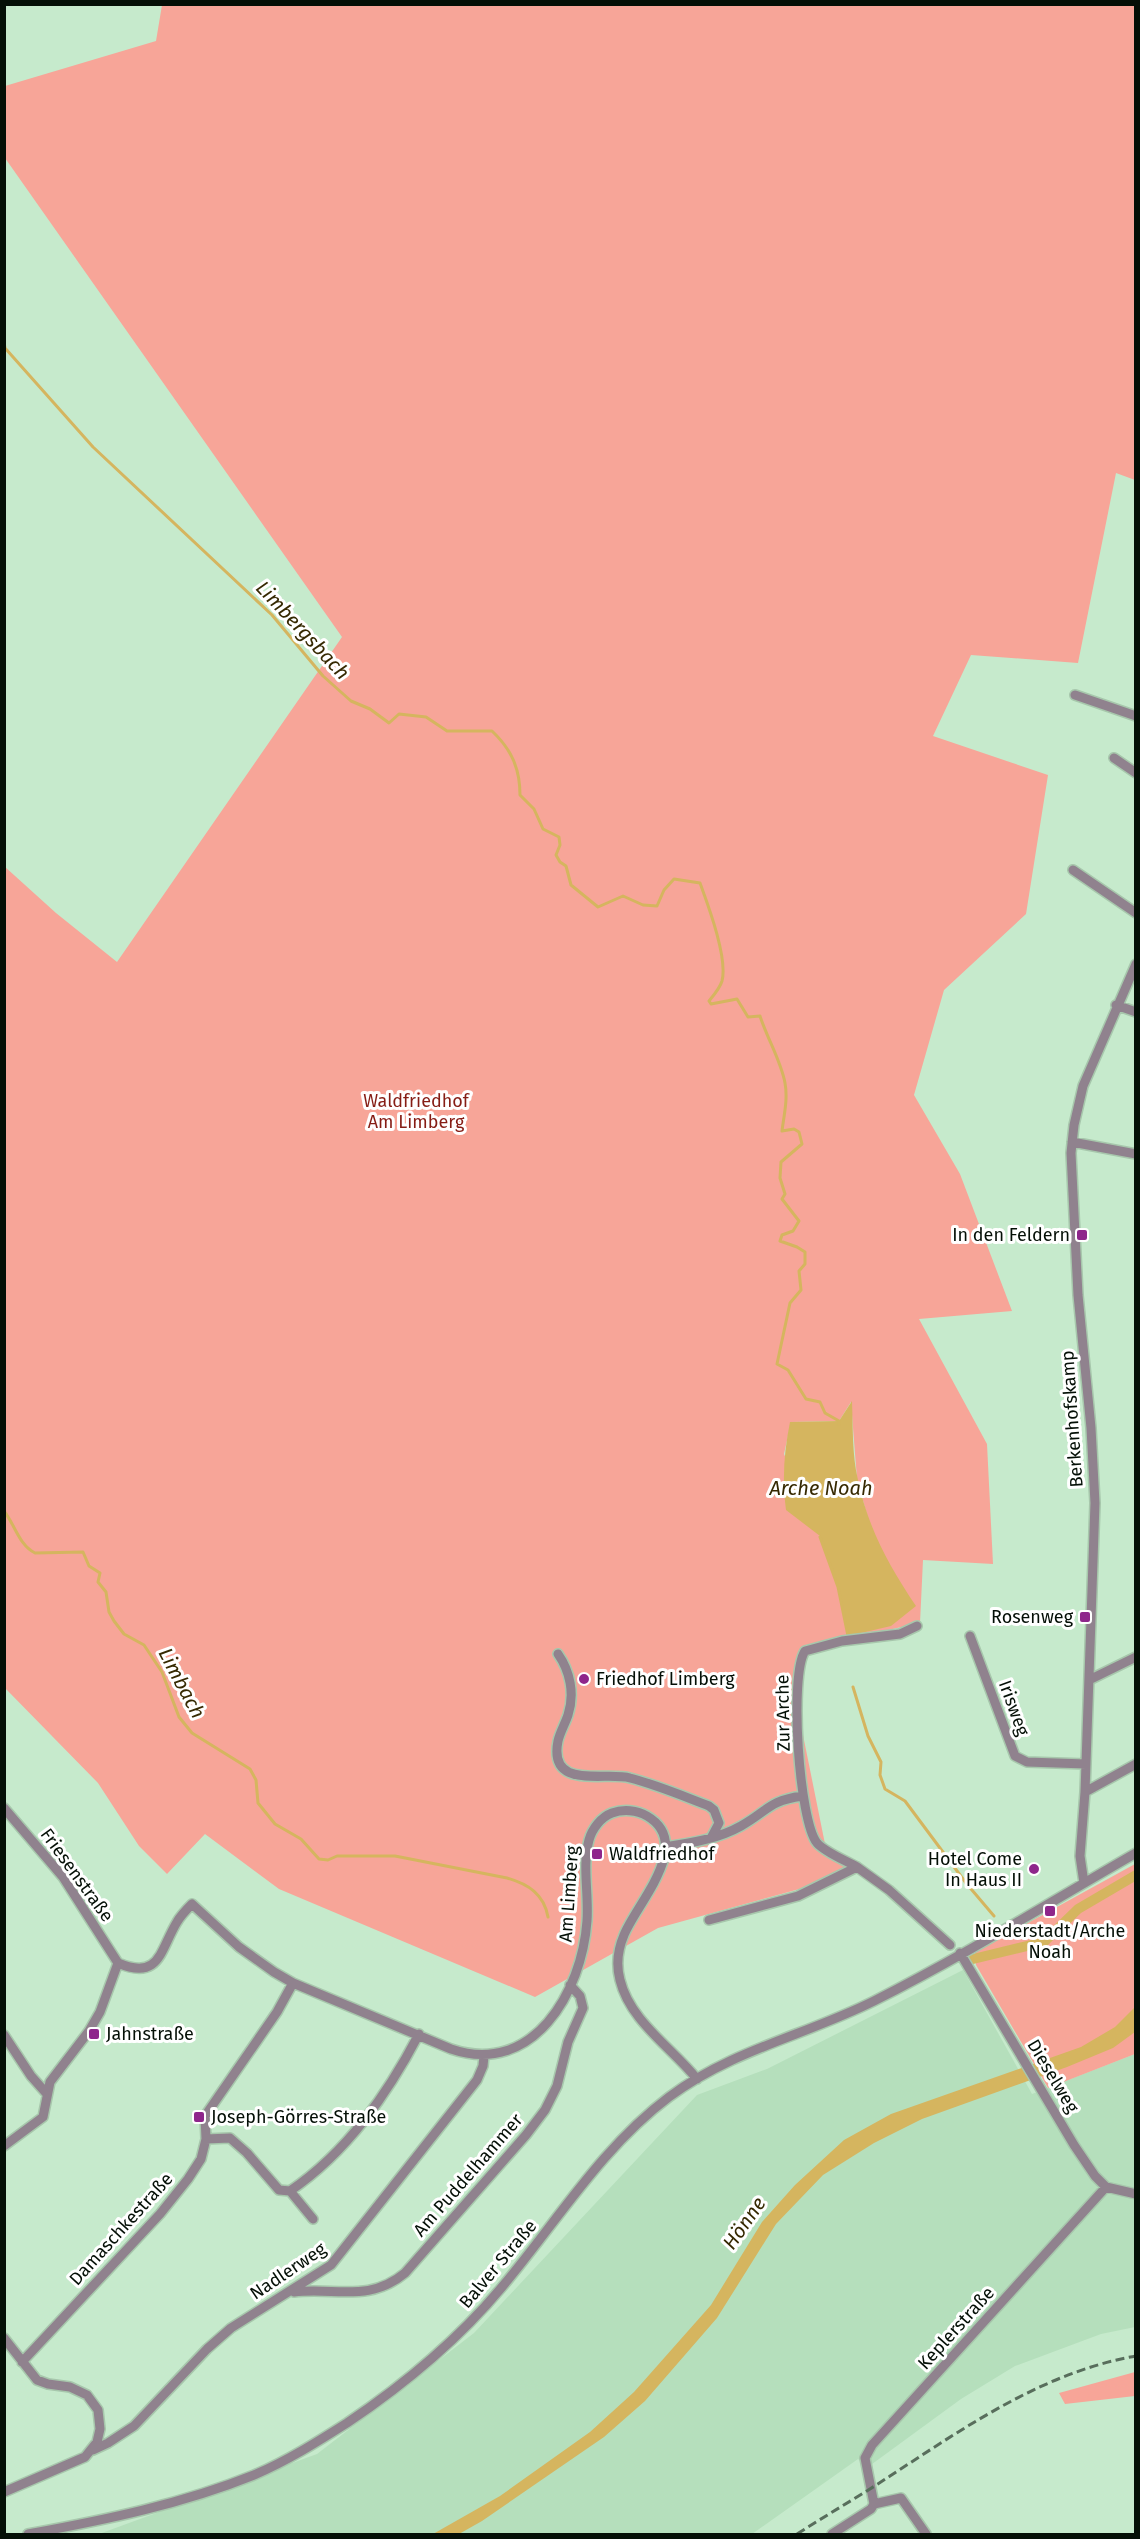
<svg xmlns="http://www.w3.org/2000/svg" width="1140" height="2539" font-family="'Fira Sans',sans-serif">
<rect width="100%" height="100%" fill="#c6eacc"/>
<path fill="#b5dfbc" d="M963,1970L1032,2094L1135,2054V2327L1101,2334L1015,2366L961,2399L868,2467L858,2459L752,2534H99L317,2454L474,2333L697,2095L767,2069Z"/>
<path fill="#f7a598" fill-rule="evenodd" d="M162,5H1135V480L1116,473L1078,663L971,655L933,736L1048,775L1026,914L944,990L914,1095L960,1174L1012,1311L919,1319L987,1444L993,1564L923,1560L920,1623L801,1649L802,1730L825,1844L846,1868L814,1885L658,1928L535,1997L279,1889L205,1834L167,1874L139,1846L98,1783L5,1688L4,866L56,913L117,962L342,637L5,158V86L156,41ZM851,1402L857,1479L871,1529L890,1567L848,1636L838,1587L820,1536L784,1454L791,1422L839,1421Z
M1135,1864V2054L1048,2088L976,1965L975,1952Z
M1135,2372V2396L1065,2404L1059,2393Z"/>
<path fill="#d5b55f" d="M852,1401C853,1427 852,1455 858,1480C868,1528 889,1566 916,1606L891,1626L848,1636L838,1587L820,1536L786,1510C782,1479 784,1452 790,1422L839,1421Z
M1135,2007V2032L1113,2048L1067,2067L922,2119L874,2143L823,2175L776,2224L717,2318L645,2401L604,2437L482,2521L459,2534H433L500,2496L590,2432L634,2392L711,2305L762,2222L795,2185L844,2140L891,2114L1081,2047L1115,2027Z"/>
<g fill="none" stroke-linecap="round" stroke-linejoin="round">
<path stroke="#d5b55f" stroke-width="3" d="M4,342L5,348L93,447L272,615L323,676L351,701L370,709L389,723L399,714L426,717L447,731H492C511,749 520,768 520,795L534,809L543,829L559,837L560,845L556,855L560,862L566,866L571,885L598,907L623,896L643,905L657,906L664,890L674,879L700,883C708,905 728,958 722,981C720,988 714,995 709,1001L711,1004L737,999L748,1017L760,1016C767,1038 781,1061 785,1083C788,1099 784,1115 782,1131L794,1129L799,1132L802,1144L781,1162L780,1178L785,1194L782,1199L799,1221L793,1231L782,1235L780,1241L797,1247L805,1252V1264L799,1271L801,1290L790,1303L777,1364L788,1370L806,1399L820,1402L825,1413L839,1421V1424
M4,1511C15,1525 19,1545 35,1553L83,1552L89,1566L100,1573L98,1582L106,1592L109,1612L114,1621L124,1634L144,1645L162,1672L179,1717L192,1733L250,1769L256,1780L258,1803L275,1824L301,1839L319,1859L328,1860L337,1856H395L507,1878C528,1884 544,1894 548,1917
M820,1537L838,1587L848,1636
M853,1687L868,1736L881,1762L880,1775L885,1789L905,1801L966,1883L994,1916"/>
<path stroke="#d5b55f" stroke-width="10" d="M973,1959L1044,1942L1078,1909L1136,1875"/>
<defs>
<path id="minor" d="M1075,695L1136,716
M1114,758L1136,773
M1073,870L1136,913
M1116,1005L1136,1012
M1072,1142L1136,1154
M970,1636L1015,1756L1027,1762L1086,1764
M558,1654C570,1671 575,1694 568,1715C565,1724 560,1732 558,1741C548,1791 606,1771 630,1778C657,1785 683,1796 709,1806L714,1810L719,1823L711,1838
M1089,1680L1136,1657
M1085,1792L1136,1764
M4,1808L63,1877L118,1963C160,1981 160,1950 177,1922C181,1915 187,1909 192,1904L239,1947L274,1972L293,1983L451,2049C533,2077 582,1992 587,1921C589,1894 582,1866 589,1840C592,1829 601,1817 612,1813C623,1809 637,1810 647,1816C695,1844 636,1904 624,1935C618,1949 616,1965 620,1980C630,2021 671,2047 697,2079
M665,1847C691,1843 718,1839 741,1826C768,1811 768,1801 802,1796
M857,1867C845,1860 826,1853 817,1843C799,1821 789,1675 805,1651L842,1641L900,1634L917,1626
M1084,1883L1080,1856L1085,1792L1095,1503L1091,1428L1078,1295L1071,1153L1074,1125L1083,1086L1136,964
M709,1920L798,1896L857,1867L889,1890L950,1945
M960,1953L1074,2145L1095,2176L1106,2187L1136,2194
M4,2035L31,2076L47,2094
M206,2139L230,2138L247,2153L279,2190L290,2191C347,2152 387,2095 419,2034
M4,2146L43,2117L50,2082L89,2031L100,2012L118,1963
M290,2191L313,2219
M294,2292C335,2287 369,2303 405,2273L526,2135L545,2110L557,2086L568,2042L583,2008L580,1996L570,1985
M4,2338L37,2380L48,2384L70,2387L87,2395L98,2410L100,2429L97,2442L85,2457L4,2492
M22,2362L160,2214L188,2179L201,2159L206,2139L205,2116L277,2012L293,1983
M93,2450L108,2443L134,2426L207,2349L231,2328L331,2265L477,2080L483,2066L484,2056
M874,2504L865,2458L872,2445L1106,2187
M874,2504L901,2498L926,2534
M28,2534C105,2520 182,2504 254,2475C287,2461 317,2442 347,2423C405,2384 457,2341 502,2287C556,2223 601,2148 669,2097C734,2049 804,2036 874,2001C963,1956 1049,1903 1136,1853
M832,2534L871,2509L874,2504"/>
</defs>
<use href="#minor" stroke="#a7c7ac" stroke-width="12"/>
<use href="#minor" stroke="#90828e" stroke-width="9"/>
<path stroke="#586e5c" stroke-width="3" stroke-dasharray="9 4.5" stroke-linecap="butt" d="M797,2534C828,2514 860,2496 890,2476C967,2426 1044,2372 1136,2356"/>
</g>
<g fill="#8e268b" stroke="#fff" stroke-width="2">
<rect x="1076" y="1229" width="12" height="12" rx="3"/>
<rect x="1079" y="1611" width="12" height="12" rx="3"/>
<circle cx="584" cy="1679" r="6"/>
<rect x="591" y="1848" width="12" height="12" rx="3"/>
<circle cx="1034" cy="1869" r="6"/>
<rect x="1044" y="1905" width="12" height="12" rx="3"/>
<rect x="88" y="2028" width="12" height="12" rx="3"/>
<rect x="193" y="2111" width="12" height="12" rx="3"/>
</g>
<g text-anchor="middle" stroke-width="6" stroke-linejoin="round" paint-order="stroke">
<g font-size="18" fill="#861d15" stroke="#fff">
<text x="416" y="1107">Waldfriedhof<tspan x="416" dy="21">Am Limberg</tspan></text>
</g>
<g font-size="18" fill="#040f06" stroke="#fff" text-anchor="start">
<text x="1070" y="1241" text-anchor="end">In den Feldern</text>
<text x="1073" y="1623" text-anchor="end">Rosenweg</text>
<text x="596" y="1685">Friedhof Limberg</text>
<text x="609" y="1860">Waldfriedhof</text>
<text x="1022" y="1865" text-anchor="end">Hotel Come<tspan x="1022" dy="21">In Haus II</tspan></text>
<text x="1050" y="1937" text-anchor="middle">Niederstadt/Arche<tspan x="1050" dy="21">Noah</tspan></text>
<text x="106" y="2040">Jahnstraße</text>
<text x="211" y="2123">Joseph-Görres-Straße</text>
</g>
<g font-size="18" fill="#040f06" stroke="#fff">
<text transform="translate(1072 1419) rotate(-94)" y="6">Berkenhofskamp</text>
<text transform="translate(1014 1708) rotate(70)" y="6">Irisweg</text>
<text transform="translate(783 1713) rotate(-91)" y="6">Zur Arche</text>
<text transform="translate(77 1875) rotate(54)" y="6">Friesenstraße</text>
<text transform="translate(569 1894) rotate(-86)" y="6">Am Limberg</text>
<text transform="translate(1053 2076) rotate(59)" y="6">Dieselweg</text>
<text transform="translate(468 2175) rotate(-49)" y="6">Am Puddelhammer</text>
<text transform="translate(121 2229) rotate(-48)" y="6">Damaschkestraße</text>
<text transform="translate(498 2264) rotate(-50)" y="6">Balver Straße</text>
<text transform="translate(288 2271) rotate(-34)" y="6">Nadlerweg</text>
<text transform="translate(956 2328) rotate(-48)" y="6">Keplerstraße</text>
</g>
<g font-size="20" font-style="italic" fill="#362902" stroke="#fff">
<text transform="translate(303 630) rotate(47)" y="7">Limbergsbach</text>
<text x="821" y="1495">Arche Noah</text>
<text transform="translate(182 1683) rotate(62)" y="7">Limbach</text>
<text transform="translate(744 2223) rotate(-55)" y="7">Hönne</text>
</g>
</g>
<rect width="1140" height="2539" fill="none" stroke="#040f06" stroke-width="12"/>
</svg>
